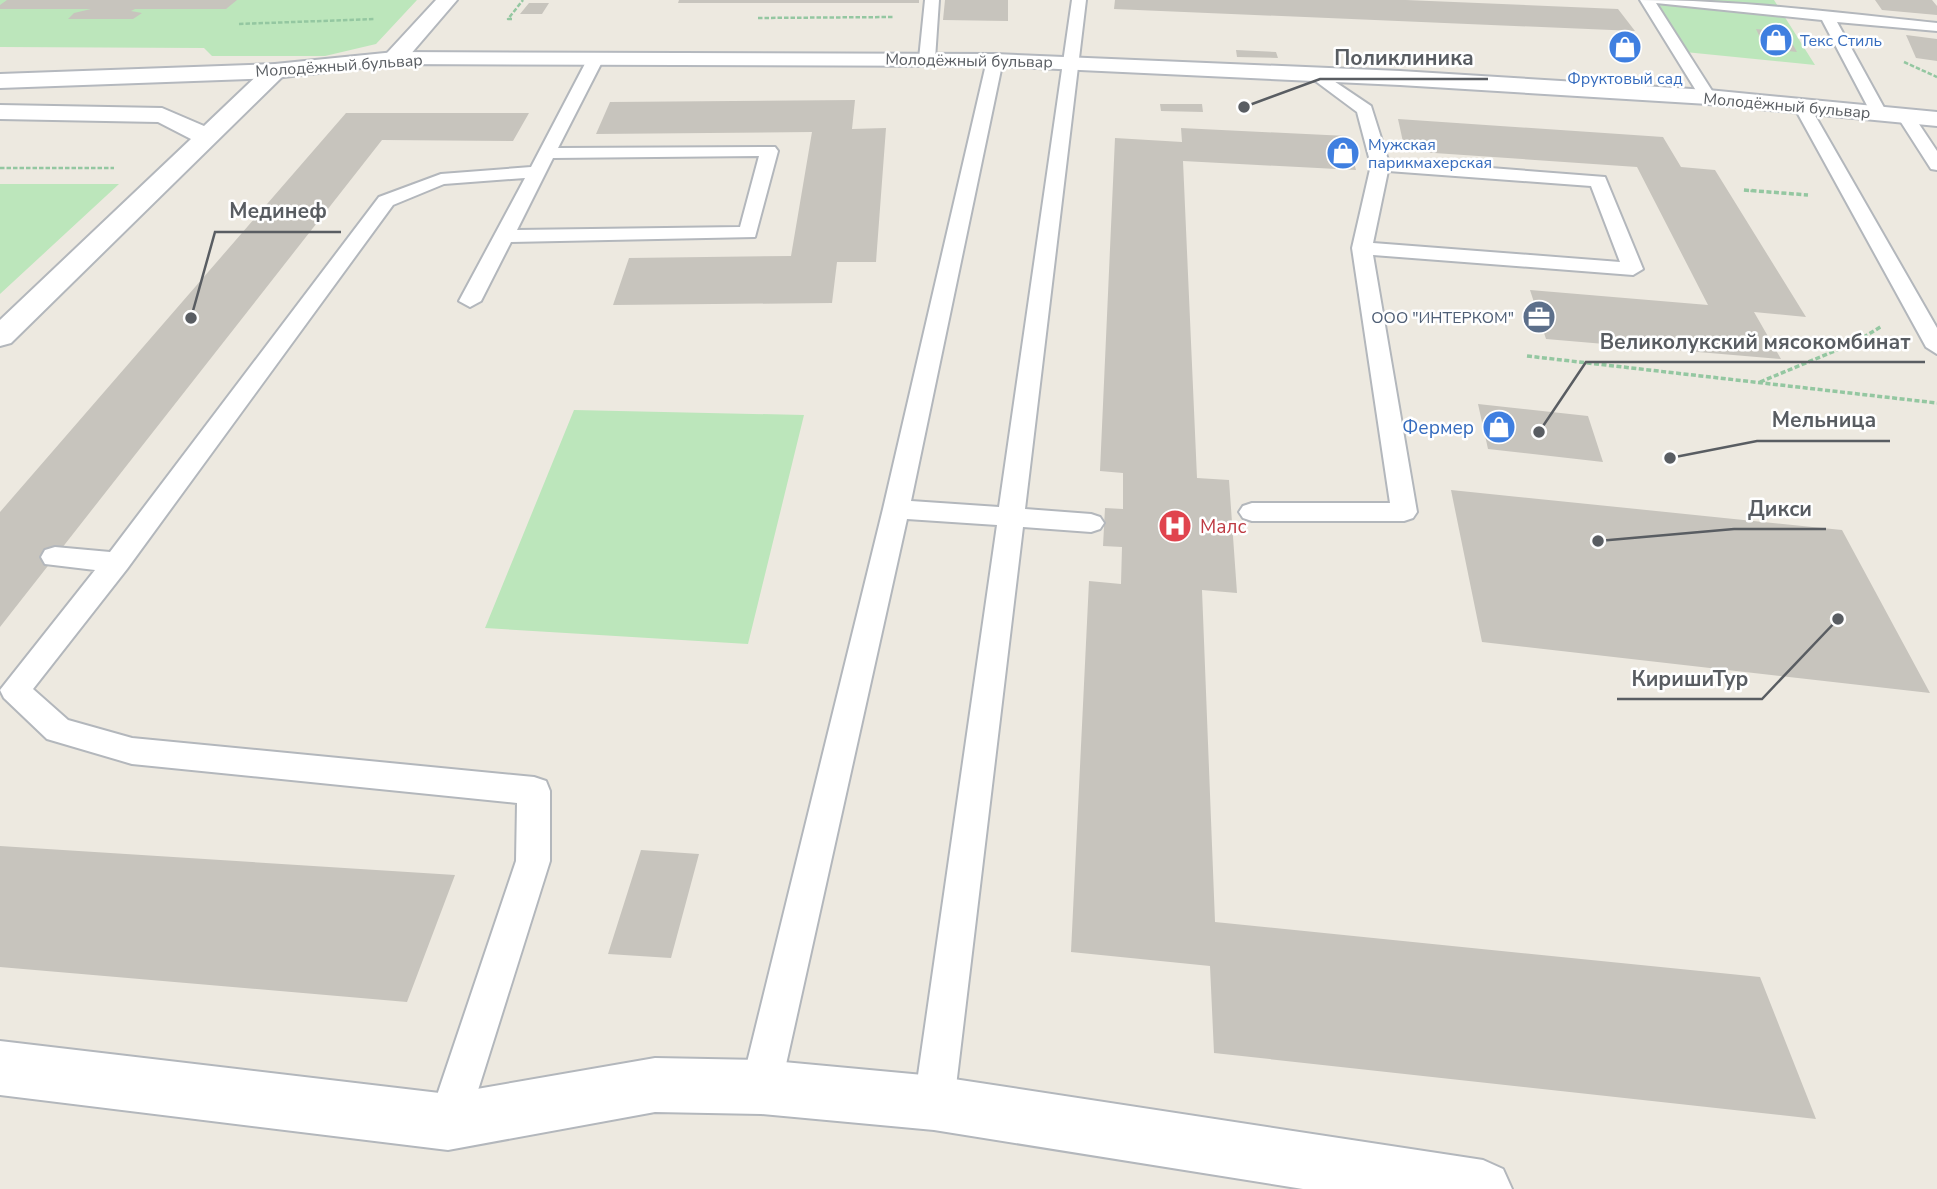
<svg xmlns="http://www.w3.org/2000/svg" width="1937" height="1189" font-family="'Nunito Sans',sans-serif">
<rect width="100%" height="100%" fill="#ede9e0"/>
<path fill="#bce6bb" d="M0,0H417L376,44L325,56H212L204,48L0,47Z
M1652,0H1774L1815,65L1685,52Z
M0,184H119L0,294Z
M574,410L804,415L748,644L485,628Z"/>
<path fill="#c7c4bd" d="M7,0H237L226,9H135L131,11L142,13L133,19H68L74,13L91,9H0V5Z
M679,0H919V3H678Z
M945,0H1008V21L943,20Z
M1115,0H1406L1618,9L1635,31L1114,9Z
M1875,0H1932L1937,6V15L1882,10Z
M529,3H549L542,14H520Z
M1756,29L1786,32L1797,52L1765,48Z
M1906,35L1937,39V61L1916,58Z
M1610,44H1635L1640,51L1615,50Z
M1236,50L1276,52L1278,58L1237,57Z
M855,100L852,129L886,128L876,262H837L832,303L613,305L629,258L791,256L812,132L596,134L610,102Z
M1160,104H1202L1203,112L1161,111Z
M346,113H529L513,141L382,140L0,627V512Z
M1398,119L1663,137L1681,167L1715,170L1806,317L1754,312L1781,359L1546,339L1530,290L1708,305L1637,167L1405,151Z
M1181,128L1347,136L1356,170L1183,161L1197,478L1229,480L1237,593L1202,590L1215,922L1760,977L1816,1119L1214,1053L1210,966L1071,952L1089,581L1121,584L1122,547L1103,546L1105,508L1123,509V473L1100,471L1115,138L1182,142Z
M1478,404L1588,416L1603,462L1488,449Z
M1451,490L1842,530L1930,693L1482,642Z
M0,846L455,875L407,1002L0,967Z
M641,850L699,854L671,958L608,954Z"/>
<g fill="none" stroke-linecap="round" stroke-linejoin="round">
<defs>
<path id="lane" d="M925,0H939L935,59L927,64L919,59Z
M1072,0H1086L1025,509L1091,514L1100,517L1104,523L1100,529L1091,532L1023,527L954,1103L948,1117L934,1123L920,1117L914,1103L997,525L907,519L781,1087L775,1101L761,1107L747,1101L741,1087L883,509L987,60L995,55L1003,60L911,501L999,507Z
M1640,0C1741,0 1838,13 1937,23V31L1837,22L1887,113L1879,118L1871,113L1822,20L1656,3L1716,97L1708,102L1700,97Z
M596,53L604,58L558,148L775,147L778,151L755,237L511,242L481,301L470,307L459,301L525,178L444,184L393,205L127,569L33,689L68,720L132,738L534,777L546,781L550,791V861L468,1122L462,1136L448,1142L434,1136L428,1122L516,861L517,803L132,764L47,739L4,698L0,690L95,570L45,564L41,557L45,550L55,547L110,552L379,197L441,174L531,167L588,58ZM759,156L740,227L517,230L553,158Z
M1316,69L1371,106L1388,160L1605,177L1643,269L1633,275L1373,255L1417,512L1413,518L1404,521H1252L1243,518L1239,512L1243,506L1252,503H1390L1352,248L1371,165L1357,112L1310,77L1308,74ZM1388,171L1591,186L1620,262L1373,243Z
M1801,100L1809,105L1937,328V354L1926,347L1793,105Z
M1905,111L1911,112L1937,151V170L1931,169L1897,116Z"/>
<path id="street" d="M436,0H457L403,63H387L384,58L387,53Z
M275,64L283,66L286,71L283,76L11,343L0,346V320L191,139L158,122L0,119V105L162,108L204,126L267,66Z
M0,1041L448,1094L655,1058L761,1060L934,1076L1483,1160L1503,1169L1512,1189H1303L934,1130L761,1114L655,1112L448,1150L0,1095Z"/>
<path id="secondary" d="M395,52L995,54L1400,71L1708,90L1937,112V126L1708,104L1400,85L995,66L395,64L275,78L0,88V74L275,64Z"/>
</defs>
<use href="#lane" stroke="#b3b7bc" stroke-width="4"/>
<use href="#street" stroke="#b3b7bc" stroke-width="4"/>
<use href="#secondary" stroke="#b4b8be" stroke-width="4"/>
<path stroke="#94c7a1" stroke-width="2.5" stroke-dasharray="4.5 2" stroke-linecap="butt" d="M758,18L893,17
M512,19H508L523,0
M239,24L375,19
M1904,62L1937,77
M0,168H114
M1744,190L1752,191"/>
<path stroke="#94c7a1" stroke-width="3.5" stroke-dasharray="5 2.5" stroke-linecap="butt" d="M1744,190L1808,195
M1527,356L1937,403
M1760,382L1854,343L1882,326"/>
<use href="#lane" fill="#fff" fill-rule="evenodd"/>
<use href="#street" fill="#fff" fill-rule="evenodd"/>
<use href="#secondary" fill="#fff" fill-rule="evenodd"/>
</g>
<defs>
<symbol id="shop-disc" viewBox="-11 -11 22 22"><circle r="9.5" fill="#3f7fe0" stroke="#fff"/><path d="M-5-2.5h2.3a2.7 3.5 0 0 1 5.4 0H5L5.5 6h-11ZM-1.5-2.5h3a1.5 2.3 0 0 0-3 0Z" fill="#fff"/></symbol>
<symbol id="office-disc" viewBox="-11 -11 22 22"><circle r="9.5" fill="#5c6f8a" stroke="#fff"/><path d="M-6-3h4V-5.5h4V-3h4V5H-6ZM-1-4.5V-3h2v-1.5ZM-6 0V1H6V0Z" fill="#fff"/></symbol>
<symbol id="hospital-disc" viewBox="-11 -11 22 22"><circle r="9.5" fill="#e0444e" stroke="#fff"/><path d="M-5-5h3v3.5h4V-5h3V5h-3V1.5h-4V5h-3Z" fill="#fff"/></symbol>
</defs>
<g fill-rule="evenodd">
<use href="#shop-disc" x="1757" y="21" width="38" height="38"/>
<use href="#shop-disc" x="1606" y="28" width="38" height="38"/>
<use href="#shop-disc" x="1324" y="134" width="38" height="38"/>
<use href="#office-disc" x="1520" y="298" width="38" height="38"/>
<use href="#shop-disc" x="1480" y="408" width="38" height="38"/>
<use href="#hospital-disc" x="1156" y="507" width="38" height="38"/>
</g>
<g text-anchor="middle" stroke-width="5" stroke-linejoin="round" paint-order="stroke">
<g font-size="16" fill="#366cbe" stroke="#fff" text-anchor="start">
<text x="1800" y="46">Текс Стиль</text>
<text x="1625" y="84" text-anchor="middle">Фруктовый сад</text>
<text x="1368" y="150">Мужская<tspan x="1368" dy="18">парикмахерская</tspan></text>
</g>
<g font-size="16" fill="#595d62" stroke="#fff">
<text transform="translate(969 60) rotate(1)" y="6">Молодёжный бульвар</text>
<text transform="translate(339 65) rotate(-4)" y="6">Молодёжный бульвар</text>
<text transform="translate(1787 105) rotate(5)" y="6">Молодёжный бульвар</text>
</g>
<g font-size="16" fill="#4e5e75" stroke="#fff" text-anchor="end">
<text x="1514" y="323">ООО "ИНТЕРКОМ"</text>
</g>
<g font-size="19" fill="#366cbe" stroke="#fff" text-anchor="end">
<text x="1474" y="434">Фермер</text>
</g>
<g font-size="19" fill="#be3a42" stroke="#fff" text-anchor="start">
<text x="1200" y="533">Малс</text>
</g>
</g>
<path fill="none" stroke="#595d62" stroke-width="2.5" d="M1244 107L1320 79H1488M191 318L215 232H341M1539 432L1586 362H1925M1670 458L1757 441H1890M1598 541L1734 529H1826M1838 619L1762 699H1617"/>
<g fill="#595d62" stroke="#fff" stroke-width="2.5">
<circle cx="1244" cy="107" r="7"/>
<circle cx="191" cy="318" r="7"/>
<circle cx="1539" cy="432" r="7"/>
<circle cx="1670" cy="458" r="7"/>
<circle cx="1598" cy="541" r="7"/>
<circle cx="1838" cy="619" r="7"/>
</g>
<g font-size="21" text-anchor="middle" font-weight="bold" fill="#595d62" stroke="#fff" stroke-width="5" stroke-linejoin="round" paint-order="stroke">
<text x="1404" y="65">Поликлиника</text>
<text x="278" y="218">Мединеф</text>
<text x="1755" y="349">Великолукский мясокомбинат</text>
<text x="1824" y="427">Мельница</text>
<text x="1780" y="516">Дикси</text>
<text x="1690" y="686">КиришиТур</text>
</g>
</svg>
